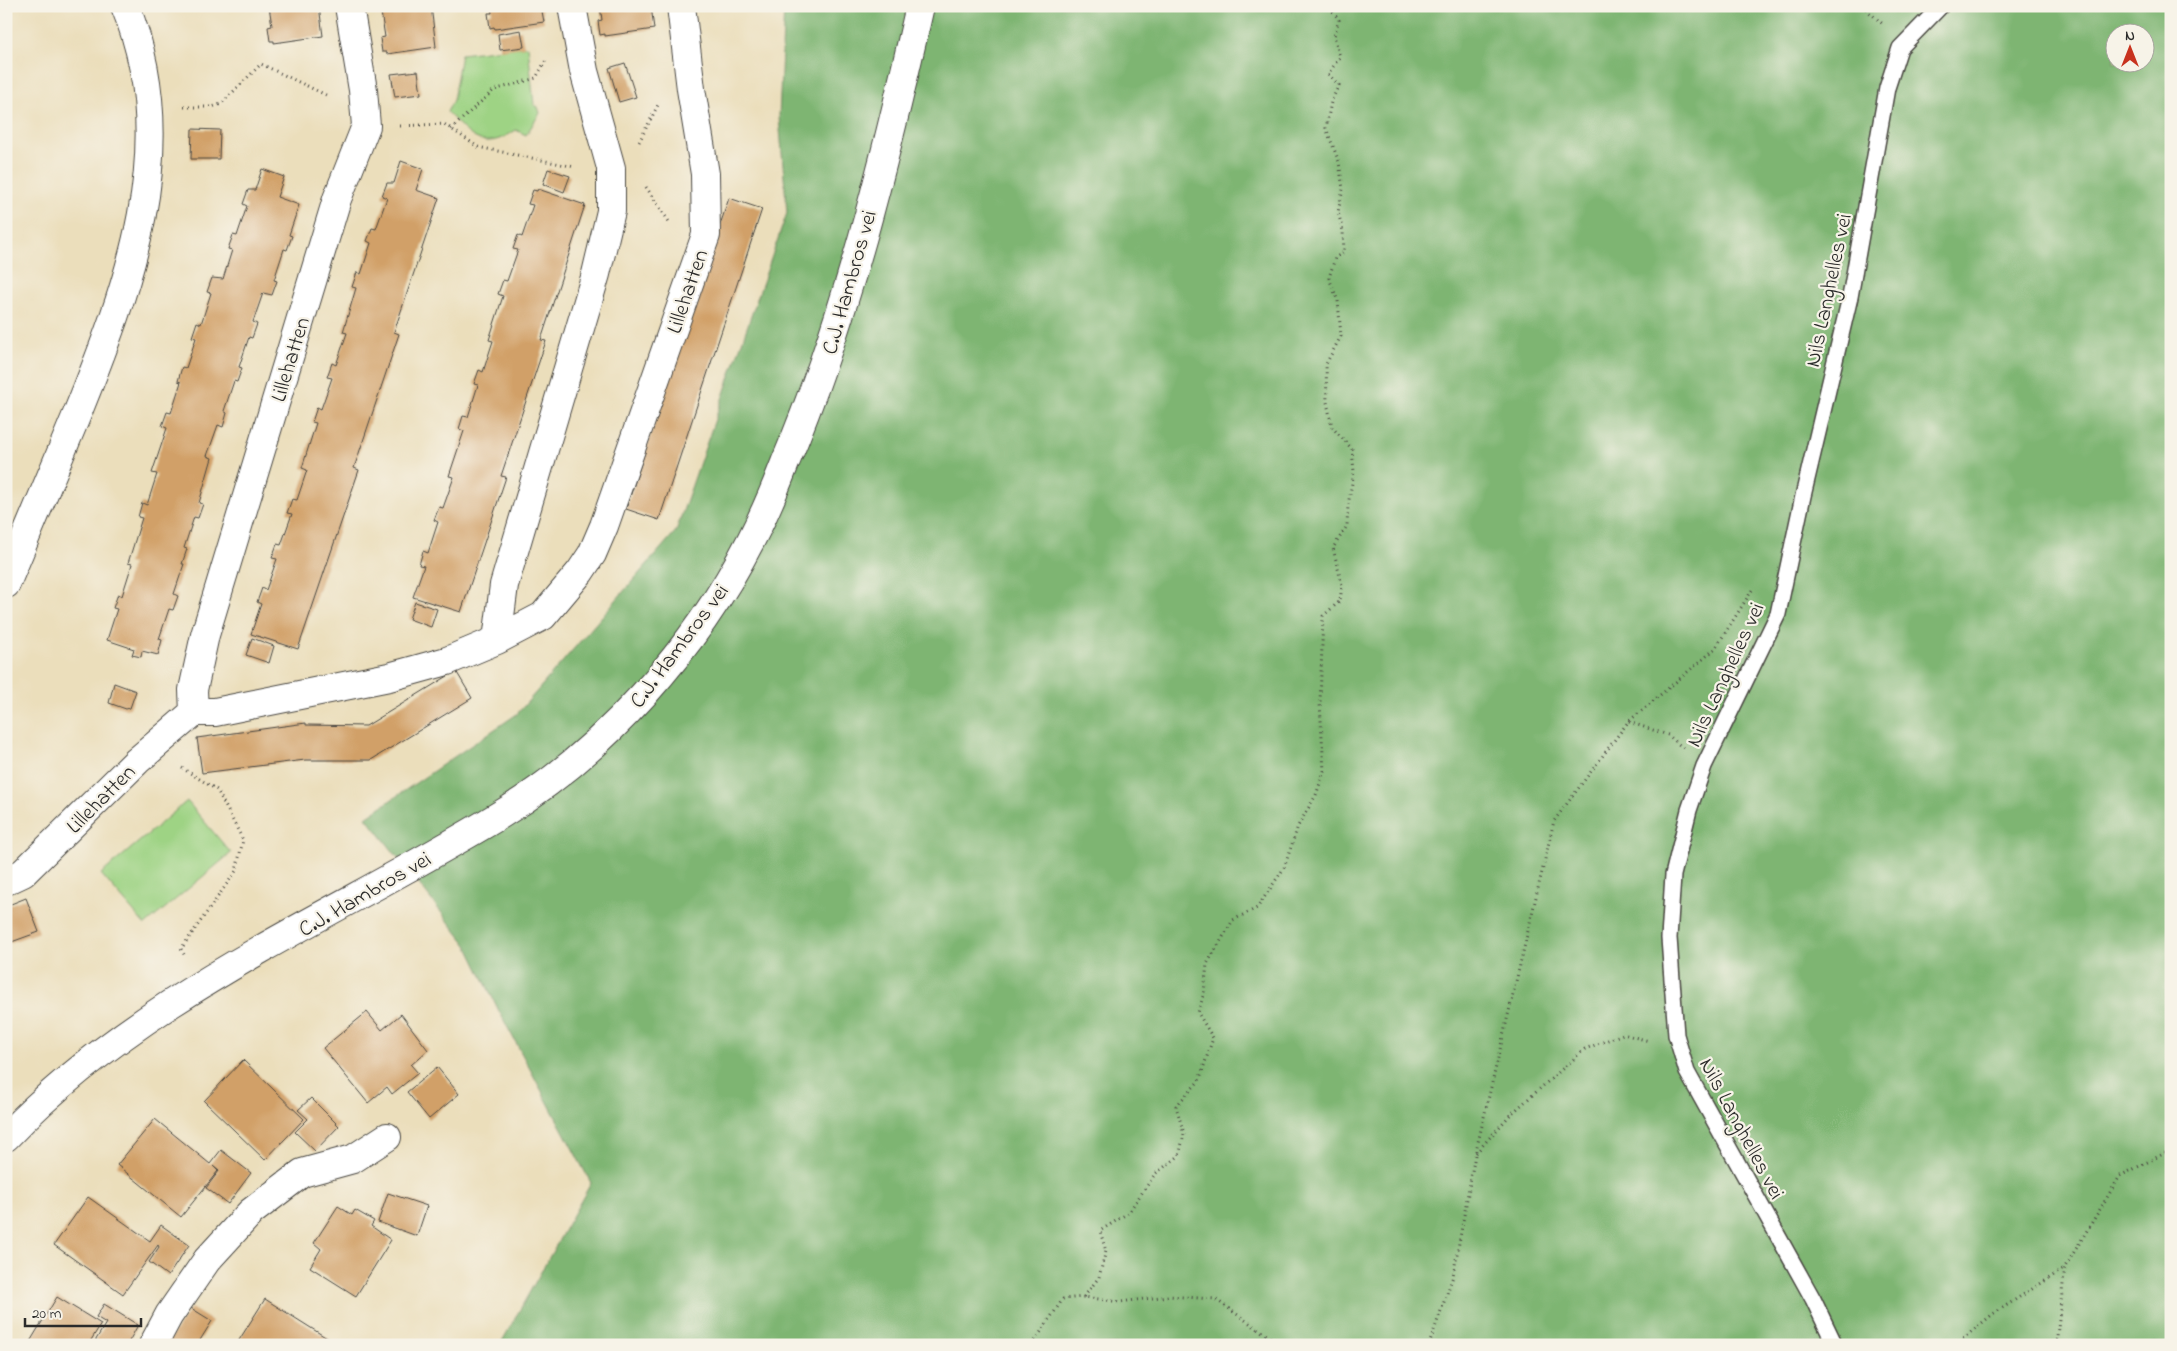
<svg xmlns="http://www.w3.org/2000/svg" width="2177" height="1351" font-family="'Indie Flower',sans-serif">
<rect width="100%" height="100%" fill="#f7f3e8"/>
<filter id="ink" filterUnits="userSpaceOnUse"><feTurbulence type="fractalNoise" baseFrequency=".02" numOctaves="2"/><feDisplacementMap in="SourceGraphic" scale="10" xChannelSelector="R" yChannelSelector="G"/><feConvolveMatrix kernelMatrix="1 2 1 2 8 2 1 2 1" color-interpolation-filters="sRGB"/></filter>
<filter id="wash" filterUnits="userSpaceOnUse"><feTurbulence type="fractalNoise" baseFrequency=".0096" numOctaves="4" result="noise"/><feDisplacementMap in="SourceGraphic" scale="20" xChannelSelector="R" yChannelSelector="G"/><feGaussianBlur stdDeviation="1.12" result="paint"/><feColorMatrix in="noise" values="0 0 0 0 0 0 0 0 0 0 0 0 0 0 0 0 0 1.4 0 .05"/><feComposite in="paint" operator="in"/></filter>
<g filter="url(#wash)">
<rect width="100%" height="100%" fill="#ebdebb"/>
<path fill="#9ed384" stroke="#647f58" d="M528,46L534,105L538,107L540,113L526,135L516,130C482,153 471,137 447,112L453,100L461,54Z
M187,801L231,853L145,925L101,874Z"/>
<path fill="#7eb572" stroke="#54704e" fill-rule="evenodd" d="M784,6H2171V1345H500L591,1183L500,1013L467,945L366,817L517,714L676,531L787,213L779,117ZM2114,32H2144V62H2114Z"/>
<g id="blocks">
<path fill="#d1a067" d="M269,6H319L323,36L274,43V41H270L268,27L272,26Z
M380,6H431L436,47L387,54V52H382L380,38L385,37Z
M491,6H541L544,22L495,29L494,27L490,28L488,13H492Z
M600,6H651L654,29L605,36V34L600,35L598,21L602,20Z
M521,30L524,47L500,50L498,34Z
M625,63L636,97L619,102L609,68Z
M418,71L421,94L395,97L391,74Z
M192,129L220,130L219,159H191Z
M401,161L423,169L416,190L439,198L394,332L399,334L354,468L359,470L298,649L251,634L261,604L257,602L262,588L266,590L277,559L272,558L277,544L281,545L292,514L287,513L292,499L297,500L307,470L302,468L316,423L312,422L317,407L321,409L332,378L327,377L332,363L336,365L347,333L343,332L356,288L352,287L357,272L361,274L371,243L367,241L372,228L376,229L387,198L382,196L387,183H394Z
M262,169L284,177L277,197L299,205L289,235L292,236L287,250L284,249L274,280L277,281L272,295L263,293L253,322L257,324L252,338L249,337L239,367L242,368L237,382L234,381L224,411L227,413L223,427L218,425L207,456L212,458L199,503L203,504L198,518L194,517L184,548L187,549L182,564H184L174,594L178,596L173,610L169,609L159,639L162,640L158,655L142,651L141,657L132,655L134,649L107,640L117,609L113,608L118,594L122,596L132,564L128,563L142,518L138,517L142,503L147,505L157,474L152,473L167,428L162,426L167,412L171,413L181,382L178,381L182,367L186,368L196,338L192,337L197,322L201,324L211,293L207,292L212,278L223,279L232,250L228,249L233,235L237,236L247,206L243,204L248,190H255Z
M548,169L570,176L564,192L543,184Z
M538,189L585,205L541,340L546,341L501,476L506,477L461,612L413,597L424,566L419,565L423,551L428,553L438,522L434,520L439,507L443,508L454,477L449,476L464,431L459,429L463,416L468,417L478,385L474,384L479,370L483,372L493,341L489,340L503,296L498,294L503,280L507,281L518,250L513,249L518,235L522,237L533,205L528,204L533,190L537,191Z
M729,198L762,209L659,520L626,509Z
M415,602L437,609L431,627L409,619Z
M252,638L274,646L269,663L246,655Z
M456,671L472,698L371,760H305L202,773L197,738L306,723V725L366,726Z
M114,683L136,691L130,708L126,709L109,703Z
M26,898L39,932L6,944V906Z
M367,1012L382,1030L401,1014L428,1050L411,1065L418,1073L392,1094L387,1087L368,1103L323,1048Z
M243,1060L304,1119L265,1160L204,1101Z
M437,1067L459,1094L429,1119L407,1092Z
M311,1098L339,1126L315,1151L295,1132L308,1119L298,1110Z
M155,1119L210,1164L221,1150L251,1173L228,1204L206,1188L219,1171L213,1166L218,1171L181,1217L117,1165Z
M388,1193L427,1206L417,1236L378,1222Z
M88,1197L150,1241L161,1225L189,1245L168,1276L149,1262L159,1247L158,1245L123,1294L54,1245Z
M338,1206L352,1215L355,1210L374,1221L371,1226L391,1240L356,1296L310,1267L321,1249L314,1243Z
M57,1297L101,1324L88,1345H28Z
M265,1299L338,1345H236Z
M104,1304L138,1325L127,1345H98L94,1343L106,1323L96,1317Z
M191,1308L212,1321L197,1345H166Z"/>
</g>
</g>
<g filter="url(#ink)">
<use href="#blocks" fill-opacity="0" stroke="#484641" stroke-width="1"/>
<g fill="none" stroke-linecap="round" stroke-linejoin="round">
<defs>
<path id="lane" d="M1835,1345L1813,1299L1687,1072L1676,1035L1669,938L1673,875L1689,810L1704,766L1778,614L1803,496L1850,297L1887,88L1900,48L1941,6"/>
<path id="street" d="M497,640L504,585L596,274L611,211V168L584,71L572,6
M194,712H215L389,677L447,661L497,640L543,616L580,572L592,554L604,526L706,235L705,174L691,89L681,6
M6,881L23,873L137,761L194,712L193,690L205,635L337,199L366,126L363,90L349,6
M153,1345L169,1315L207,1260L251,1212L302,1173L353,1159L387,1137"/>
<path id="secondary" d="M6,584C29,529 52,474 75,419C128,289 183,145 125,6
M6,1137C143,993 333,917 500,815C604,752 696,648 751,540C764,515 775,489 785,463C847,316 885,161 920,6"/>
</defs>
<use href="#lane" stroke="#484641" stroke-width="18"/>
<use href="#street" stroke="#484641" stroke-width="30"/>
<use href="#secondary" stroke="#484641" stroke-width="30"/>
<path stroke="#484641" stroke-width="3" stroke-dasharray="1 4" stroke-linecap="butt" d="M1862,6L1884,25
M184,107H212L221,104L261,64L328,96
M400,126L444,124L478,147L575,167
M451,129L494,90L536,78L546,60
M639,142L658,105
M646,187L670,223
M1629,722L1668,735L1683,748
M182,768L217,790L243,840L236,871L181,949L185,956
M1476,1153L1510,1115L1585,1049L1623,1034L1649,1041
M1084,1297L1099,1277L1106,1251L1100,1231L1128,1213L1155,1174L1179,1156L1184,1134L1176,1106L1199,1081L1213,1038L1198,1013L1204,993L1207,964L1233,920L1257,908L1284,868L1298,826L1316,795L1324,771L1320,703L1323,616L1340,601L1342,585L1333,548L1347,526L1348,505L1354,472L1352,449L1332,427L1327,402L1326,364L1341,336L1338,301L1329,278L1335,258L1344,252L1343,231L1338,212L1343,189L1339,162L1326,128L1331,102L1339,85L1328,74L1340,57L1334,36L1339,20L1329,6
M1032,1345L1063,1299L1084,1297L1120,1302L1168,1296L1215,1299L1281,1345
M1429,1345L1453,1276L1475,1155L1554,821L1628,722L1715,649L1754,587
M1955,1345L1993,1314L2065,1268
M2056,1345L2065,1267L2120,1176L2171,1150"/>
<use href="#lane" stroke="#fff" stroke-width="15"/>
<use href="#street" stroke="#fff" stroke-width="28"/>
<use href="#secondary" stroke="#fff" stroke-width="28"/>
</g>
</g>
<g text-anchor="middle" stroke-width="4.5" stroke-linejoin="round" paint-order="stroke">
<g font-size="22" fill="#2b2b2b" stroke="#f7f3e8">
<text transform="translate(848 282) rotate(-74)" y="8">C.J. Hambros vei</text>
<text transform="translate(1827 290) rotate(-78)" y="8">Nils Langhelles vei</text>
<text transform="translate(686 291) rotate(-71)" y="8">Lillehatten</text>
<text transform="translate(289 359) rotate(-73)" y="8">Lillehatten</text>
<text transform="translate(678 645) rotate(-53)" y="8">C.J. Hambros vei</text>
<text transform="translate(1724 674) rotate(-65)" y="8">Nils Langhelles vei</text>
<text transform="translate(100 798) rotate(-45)" y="8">Lillehatten</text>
<text transform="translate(364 893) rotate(-30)" y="8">C.J. Hambros vei</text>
<text transform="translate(1743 1128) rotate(62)" y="8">Nils Langhelles vei</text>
</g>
</g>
<rect width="2177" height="1351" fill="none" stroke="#f7f3e8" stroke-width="25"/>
<g transform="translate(2130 48)"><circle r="24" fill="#f7f3e8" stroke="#a5a39c"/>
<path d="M0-4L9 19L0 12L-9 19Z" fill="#c8321e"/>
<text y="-8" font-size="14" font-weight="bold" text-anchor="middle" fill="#2b2b2b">N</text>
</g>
<path d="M25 1318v8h116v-8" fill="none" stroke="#2b2b2b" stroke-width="2.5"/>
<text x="32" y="1318" font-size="15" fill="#2b2b2b" stroke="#f7f3e8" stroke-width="4" paint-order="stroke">20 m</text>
</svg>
